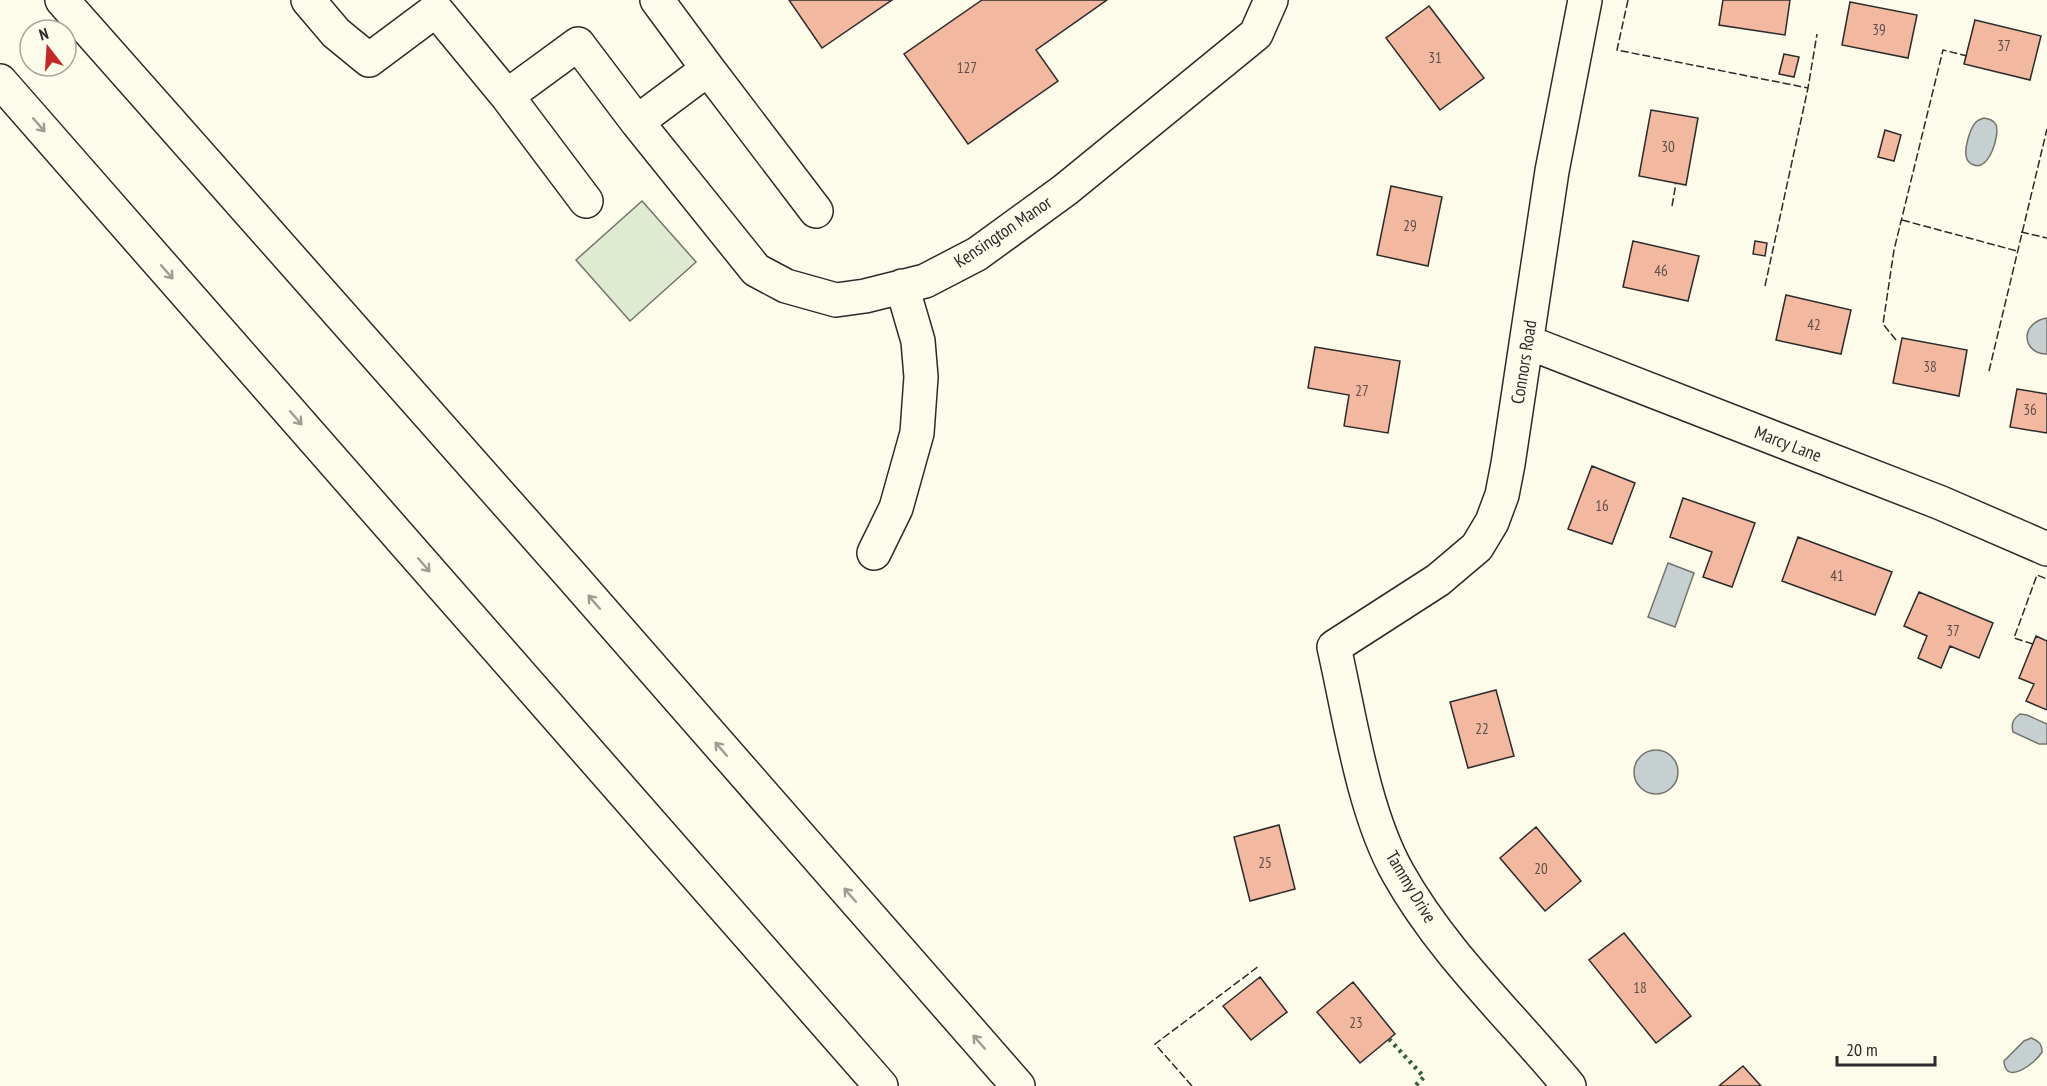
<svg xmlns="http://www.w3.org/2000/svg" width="2047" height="1086" font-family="'PT Sans Narrow',sans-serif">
<rect width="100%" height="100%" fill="#fdfbea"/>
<path fill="#deebd1" stroke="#74746e" stroke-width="1.5" d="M642,201L696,262L630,321L576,260Z"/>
<path fill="#c7d0d0" stroke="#74746e" stroke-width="1.5" d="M1984,118C1989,119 1994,120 1996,125C2000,135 1989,171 1974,165C1971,164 1968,162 1967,159C1963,151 1970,128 1976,122C1978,120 1981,119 1984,118Z
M2047,318V354C2022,354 2019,323 2047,318Z
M1668,563L1694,573L1675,627L1648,617Z
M2020,714L2027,715L2047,724V744H2039L2013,732C2011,723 2013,719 2020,714Z
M1634 772a22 22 0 1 1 44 0a22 22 0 1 1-44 0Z
M2031,1038C2039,1041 2042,1044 2042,1052C2035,1064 2005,1086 2004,1061L2024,1041Z"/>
<path fill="#f2b8a0" stroke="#2b2b2b" stroke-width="1.5" d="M789,0H892L822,48Z
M982,0H1107L1036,50L1058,81L968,144L904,54Z
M1723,0H1790L1785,35L1719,25Z
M1850,2L1917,15L1908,58L1842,45Z
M1429,6L1484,78L1440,110L1386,38Z
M1975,20L2041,36L2030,80L1964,64Z
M1784,54L1799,57L1794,77L1779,74Z
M1651,110L1698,118L1686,185L1639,176Z
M1885,130L1901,135L1894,161L1878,157Z
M1391,186L1442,197L1428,266L1377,255Z
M1633,241L1699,256L1688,301L1623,287Z
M1755,241L1767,243L1765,256L1753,254Z
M1786,295L1851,310L1841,354L1776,340Z
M1902,338L1967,350L1959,396L1893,383Z
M1315,347L1400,361L1388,433L1344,426L1349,395L1308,388Z
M2017,389L2047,394V433L2010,427Z
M1592,466L1635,483L1612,544L1568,529Z
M1683,498L1755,523L1732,587L1703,577L1712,552L1670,537Z
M1798,537L1892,572L1875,615L1782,581Z
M1919,592L1993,623L1979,658L1950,646L1941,668L1918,658L1927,636L1904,626Z
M2036,636L2047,641V710L2026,701L2034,684L2019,678Z
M1496,690L1514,756L1468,768L1450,702Z
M1279,825L1295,889L1250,901L1234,837Z
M1536,827L1581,881L1545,911L1500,858Z
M1624,933L1691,1016L1656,1043L1589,960Z
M1260,977L1287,1012L1251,1040L1223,1006Z
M1353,982L1395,1034L1360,1063L1317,1012Z
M1743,1066L1761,1086H1719Z"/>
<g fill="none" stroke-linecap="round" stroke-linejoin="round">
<defs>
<path id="minor" d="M308,0L336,33L369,60L436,10L507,96L586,201
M657,0L708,69
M507,96L578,44L637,122L756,270L786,286L836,300L865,296L925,281L977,254L1065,190L1256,34L1271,0
M637,122L708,69L816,211
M1527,342L1941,503L2047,549
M874,553L896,508L917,433L921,377L918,341L902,286
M1569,1086C1512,1017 1442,952 1398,873C1363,811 1350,717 1334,647L1438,580L1477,547L1492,522L1502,495L1508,464L1552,171L1585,0"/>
<path id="highway" d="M62,0L569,573L1018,1086
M0,81L881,1086"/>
</defs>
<use href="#minor" stroke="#2b2b2b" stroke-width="36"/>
<use href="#highway" stroke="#2b2b2b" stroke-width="36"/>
<use href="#minor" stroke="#fdfbea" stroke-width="33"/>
<use href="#highway" stroke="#fdfbea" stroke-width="33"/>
<path stroke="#34623c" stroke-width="4.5" stroke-dasharray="3 4.5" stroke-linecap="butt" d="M1389,1039L1424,1077L1415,1086"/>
<path stroke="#2b2b2b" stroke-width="1.5" stroke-dasharray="8 3" stroke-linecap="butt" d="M1628,0L1617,50L1808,88L1817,34
M1672,206L1676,183
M1902,220L2017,251
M2021,232L2047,238
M1765,286L1808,88
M1896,340L1883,324L1894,250L1943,50L1967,56
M1989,371L2047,129
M2033,644L2014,638L2037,575L2047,579
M1192,1086L1155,1044L1259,966"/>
</g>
<defs><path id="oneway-shaft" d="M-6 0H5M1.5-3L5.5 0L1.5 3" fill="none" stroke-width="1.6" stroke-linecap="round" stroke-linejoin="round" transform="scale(1.5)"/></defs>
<g stroke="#9e9d94">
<use href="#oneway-shaft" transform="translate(39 125) rotate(49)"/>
<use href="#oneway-shaft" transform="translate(167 272) rotate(49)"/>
<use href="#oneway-shaft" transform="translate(296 418) rotate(49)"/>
<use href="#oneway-shaft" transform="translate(424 565) rotate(49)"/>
<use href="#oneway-shaft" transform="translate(594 602) rotate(-131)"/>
<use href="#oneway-shaft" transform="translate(721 749) rotate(-131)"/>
<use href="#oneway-shaft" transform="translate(850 895) rotate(-131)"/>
<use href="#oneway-shaft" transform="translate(979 1042) rotate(-131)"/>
</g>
<g text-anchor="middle" stroke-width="4.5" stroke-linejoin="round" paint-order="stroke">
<g font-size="15" fill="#5d4e48">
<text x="1879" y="35">39</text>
<text x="2004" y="51">37</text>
<text x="1435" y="63">31</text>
<text x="967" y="73">127</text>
<text x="1668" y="152">30</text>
<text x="1410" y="231">29</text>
<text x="1661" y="276">46</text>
<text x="1814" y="330">42</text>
<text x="1930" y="372">38</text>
<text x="1362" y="396">27</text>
<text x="2030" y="415">36</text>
<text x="1602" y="511">16</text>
<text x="1837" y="581">41</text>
<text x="1953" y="636">37</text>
<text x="1482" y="734">22</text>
<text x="1265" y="868">25</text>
<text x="1541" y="874">20</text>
<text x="1640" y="993">18</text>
<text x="1356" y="1028">23</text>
</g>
<g font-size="18" fill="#2b2b2b" stroke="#fdfbea">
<text transform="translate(1003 232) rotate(-34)" y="6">Kensington Manor</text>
<text transform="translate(1524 362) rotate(-81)" y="6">Connors Road</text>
<text transform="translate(1788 444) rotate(21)" y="6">Marcy Lane</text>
<text transform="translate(1411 887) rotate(59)" y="6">Tammy Drive</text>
</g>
</g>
<g transform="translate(48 48) rotate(343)"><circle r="28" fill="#fdfbea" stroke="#a9a89e" stroke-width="1.5"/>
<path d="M0-4.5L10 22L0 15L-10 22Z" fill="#c62828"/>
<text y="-9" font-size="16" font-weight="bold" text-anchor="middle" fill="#2b2b2b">N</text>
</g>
<path d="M1837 1056v9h98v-9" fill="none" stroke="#2b2b2b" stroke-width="3"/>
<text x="1846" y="1056" font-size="18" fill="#2b2b2b" stroke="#fdfbea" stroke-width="4.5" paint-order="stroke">20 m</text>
</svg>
